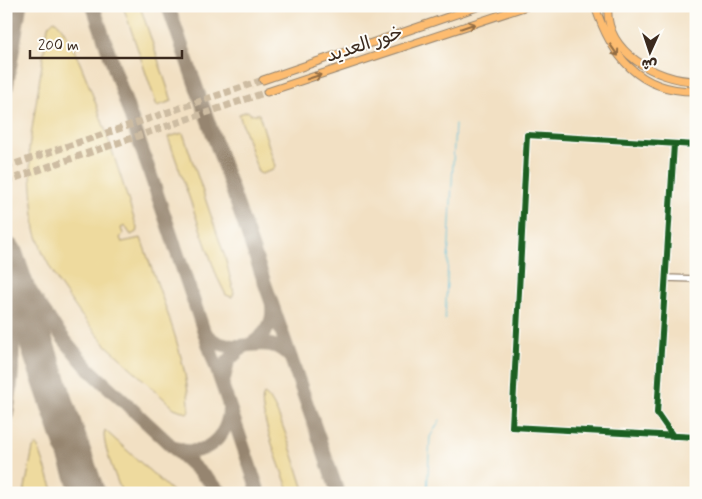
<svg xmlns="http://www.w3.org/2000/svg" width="702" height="499" font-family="Mynerve,'Playpen Sans Arabic',sans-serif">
<rect width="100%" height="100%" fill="#fdfcf7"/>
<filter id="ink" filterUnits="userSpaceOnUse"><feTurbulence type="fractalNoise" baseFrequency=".02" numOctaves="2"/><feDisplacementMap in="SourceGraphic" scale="10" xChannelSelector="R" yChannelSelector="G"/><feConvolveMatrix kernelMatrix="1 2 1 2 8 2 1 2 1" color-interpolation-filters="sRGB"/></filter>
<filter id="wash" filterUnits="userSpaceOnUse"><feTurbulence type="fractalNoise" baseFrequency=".0096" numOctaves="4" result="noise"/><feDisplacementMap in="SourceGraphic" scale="20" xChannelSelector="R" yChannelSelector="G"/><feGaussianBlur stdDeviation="1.12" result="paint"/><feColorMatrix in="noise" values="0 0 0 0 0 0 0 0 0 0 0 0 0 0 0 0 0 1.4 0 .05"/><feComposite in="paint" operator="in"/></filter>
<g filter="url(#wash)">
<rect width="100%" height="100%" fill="#f2e0c3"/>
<path fill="#eeda9e" stroke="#94825e" d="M123,6H140L172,101L157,106Z
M54,20C78,32 127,198 138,231L131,235L125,226L121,228L123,234L120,238L122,242L141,238C157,286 190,363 189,411L187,413L174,408L106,345L81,315L59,284L43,254L35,230L29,148L48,26Z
M248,111L250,114H259L275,166L273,170L261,174L258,172L239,114Z
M183,133L225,257L234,293L232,297L226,295L217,277L168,137Z
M264,394C278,399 299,476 305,493H290C284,477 255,406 264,394Z
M105,430L107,432L174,493H122C117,480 100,440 105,430Z
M36,445L39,449L54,493H24L33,448Z"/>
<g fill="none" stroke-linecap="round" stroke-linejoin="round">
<path stroke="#5cbeda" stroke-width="1" d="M445,320L455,124
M427,493L430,437L440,420"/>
<path stroke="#968570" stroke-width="14" d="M93,6L259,493
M168,6L338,493
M6,91L20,6
M6,247C28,292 55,331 89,369L222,493
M6,269C15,319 15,370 6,420
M205,333C232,364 265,326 291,358
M251,344C265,335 274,324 272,306
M223,383L228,361L244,346
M175,448C203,460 229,437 229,408"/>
<path stroke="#968570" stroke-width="34" d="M6,254L88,493"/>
</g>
</g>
<g filter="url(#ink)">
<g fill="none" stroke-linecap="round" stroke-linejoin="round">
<path stroke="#cdbca2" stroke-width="7" stroke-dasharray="7 3.5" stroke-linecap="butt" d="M6,167L263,80
M6,181L267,92"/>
<defs>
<path id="minor" d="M696,145L527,135L512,427L696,437
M666,278L696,279
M673,436L657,413L674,144"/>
<path id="major" d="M595,6C611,56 639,92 696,91
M608,6C604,51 657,81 696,81
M263,80L480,6
M267,92L527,6"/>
</defs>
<use href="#minor" stroke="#968570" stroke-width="8"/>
<use href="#major" stroke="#968570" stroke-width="9"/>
<use href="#minor" stroke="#fff" stroke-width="5.5"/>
<use href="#major" stroke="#fdbc70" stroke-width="7"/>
<defs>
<path id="cycleway" d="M696,145L527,135L512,427L696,437
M673,436L657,413L674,144"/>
</defs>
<use href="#cycleway" stroke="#fdfcf7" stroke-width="9"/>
<use href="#cycleway" stroke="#1b5e20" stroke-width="6"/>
</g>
<defs><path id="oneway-shaft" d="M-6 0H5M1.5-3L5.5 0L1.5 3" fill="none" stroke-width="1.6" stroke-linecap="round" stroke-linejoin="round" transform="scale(1.25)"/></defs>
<g stroke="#926c43">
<use href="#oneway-shaft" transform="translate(468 26) rotate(-19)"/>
<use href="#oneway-shaft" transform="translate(614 50) rotate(55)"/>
<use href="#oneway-shaft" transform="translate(314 77) rotate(-18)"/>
</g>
</g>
<g text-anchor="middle" stroke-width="4" stroke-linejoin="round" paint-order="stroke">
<g font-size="19" fill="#3b2a1e" stroke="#fdfcf7">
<text transform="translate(364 43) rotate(-18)" y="7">خور العديد</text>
</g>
</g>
<rect width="702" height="499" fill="none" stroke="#fdfcf7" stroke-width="25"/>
<g transform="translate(650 52) rotate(183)" stroke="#fdfcf7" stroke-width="4" paint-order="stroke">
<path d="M0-4L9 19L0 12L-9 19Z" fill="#3b2a1e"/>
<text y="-8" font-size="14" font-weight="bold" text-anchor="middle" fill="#3b2a1e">ش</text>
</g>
<path d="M30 50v8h152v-8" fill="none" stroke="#3b2a1e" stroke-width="2.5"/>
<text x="38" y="50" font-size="15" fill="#3b2a1e" stroke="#fdfcf7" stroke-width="4" paint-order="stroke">200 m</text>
</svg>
